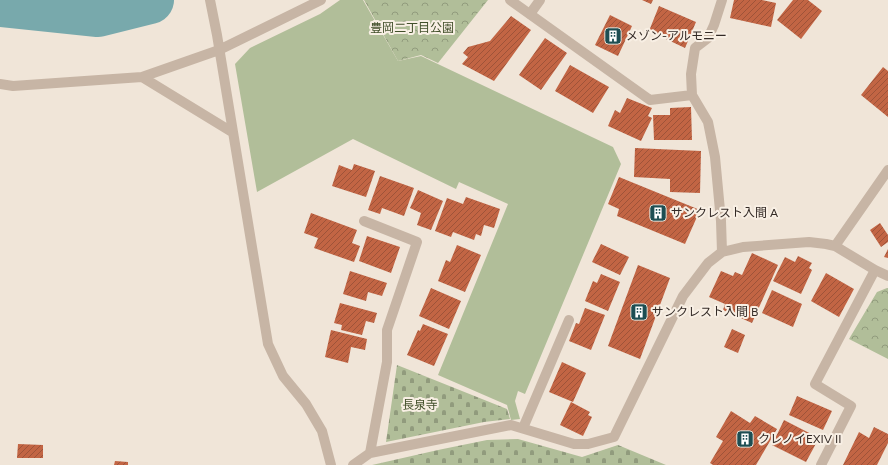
<svg xmlns="http://www.w3.org/2000/svg" width="888" height="465" font-family="Figtree,'Noto Sans JP',sans-serif">
<defs>
<pattern id="cemetery-stones" width="16" height="16" patternUnits="userSpaceOnUse"><rect width="16" height="16" fill="#b1be99"/><path d="M2 7V4a2 2 0 0 1 4 0v3zM10 15v-3a2 2 0 0 1 4 0v3z" fill="#919b7d"/></pattern>
<pattern id="park-crowns" width="20" height="18" patternUnits="userSpaceOnUse"><rect width="20" height="18" fill="#b1be99"/><path d="M2 6a3 3 0 1 1 6 0M12 15a3 3 0 1 1 6 0" fill="none" stroke="#919b7d"/></pattern>
<pattern id="building-hatch" width="6" height="6" patternUnits="userSpaceOnUse"><rect width="6" height="6" fill="#c26544"/><path d="M-1 1l2-2M0 6l6-6M5 7l2-2" fill="none" stroke="#9e5339"/></pattern>
</defs>
<rect width="100%" height="100%" fill="#f0e5d8"/>
<path fill="#b1be99" d="M340,0H363L398,61L421,56L613,147L621,164L525,394L518,391L515,401L520,419L511,420L507,405L438,375L508,204L459,182L456,189L353,139L257,192L235,64L250,48L320,14Z"/>
<path fill="url(#cemetery-stones)" d="M397,365L507,409L510,419L484,422L386,442Z
M518,439L582,457L618,445L666,465H372L438,450L487,440Z"/>
<path fill="url(#park-crowns)" d="M364,0H488L438,63L421,55L398,61Z
M887,288H888V359L849,339L877,292Z"/>
<g fill="none" stroke-linecap="round" stroke-linejoin="round">
<path stroke="#78a9ac" stroke-width="48" d="M0,3L98,13L150,0"/>
</g>
<path fill="url(#building-hatch)" d="M642,0H653L651,4Z
M734,0H762L776,3L771,27L730,18Z
M793,0H808L822,11L801,39L777,20Z
M659,6L696,22L685,48L649,31Z
M610,15L632,26L618,56L595,45Z
M511,16L531,30L494,81L462,64L468,57L463,53L468,47L490,41Z
M545,38L567,53L541,90L519,75Z
M570,65L609,87L593,113L555,91Z
M883,67L888,71V117L861,95Z
M627,98L652,108L648,116L652,118L641,141L608,126L615,110L620,113Z
M691,107L692,140H654L653,115H670V108Z
M635,148L701,151L700,193L670,192V179L634,177Z
M354,164L375,171L366,197L332,186L339,165L352,170Z
M380,176L414,188L404,216L382,208L380,214L368,210Z
M619,177L700,210L685,244L617,216L619,209L608,204Z
M418,190L443,201L431,230L417,225L421,213L410,208Z
M466,197L500,209L494,228L484,225L481,236L476,234L474,240L453,232L451,237L435,231L447,198L463,204Z
M311,213L357,230L352,243L360,246L354,262L314,248L318,238L304,233Z
M880,223L888,235V242L881,247L870,230Z
M367,236L400,247L391,273L359,261Z
M601,244L629,257L620,275L592,262Z
M457,245L481,255L465,292L438,281L446,260L450,262Z
M888,249V258L884,257Z
M752,253L778,265L752,323L723,310L725,304L709,297L721,271L733,276L735,272L742,275Z
M798,256L812,263L809,268L812,270L801,294L773,281L785,257L795,262Z
M638,265L670,278L640,359L608,346Z
M350,271L387,283L382,296L368,292L366,301L343,294Z
M826,273L854,289L839,317L811,301Z
M601,274L620,282L608,311L585,301L593,281L597,283Z
M431,288L461,301L449,329L419,316Z
M772,290L802,304L793,327L762,313Z
M340,303L377,313L374,323L366,321L362,335L341,330L342,325L334,323Z
M585,308L605,315L591,350L569,341L576,323L579,324Z
M423,324L448,334L434,366L407,355L418,330L420,331Z
M732,329L745,335L738,353L724,347Z
M331,330L367,339L365,350L351,347L348,363L325,357Z
M562,362L586,373L573,402L549,392Z
M797,396L832,411L823,430L789,415Z
M571,402L590,412L588,415L592,417L583,436L560,425Z
M731,411L750,423L755,416L777,429L756,465H713L710,463L723,441L716,437Z
M784,420L819,438L806,462L772,445Z
M874,427L888,434V443L877,465H843L859,432L869,438Z
M18,444L43,445V458H17Z
M115,461L128,462V465H114Z"/>
<g fill="none" stroke-linecap="round" stroke-linejoin="round">
<path stroke="#c7b5a5" stroke-width="10" d="M530,14L540,0"/>
<path stroke="#c7b5a5" stroke-width="10" d="M210,0L217,35L268,344L283,376L306,404L322,431L331,465
M510,0L650,100L692,95
M722,0L714,25L708,38L695,48L691,74L692,95L708,122L715,157L721,221L722,252
M142,77L232,132
M0,84L13,86L142,77L219,50L321,0
M364,221L417,242L387,330V362L370,453
M835,246L888,170
M523,428L569,320
M353,465L370,453L511,425L574,444H588L614,437L683,296L708,263L722,252L743,247L809,242L826,244L835,246L875,270L888,276
M821,465L851,406L815,384L875,270"/>
</g>
<defs>
<symbol id="building-square" viewBox="-11 -11 22 22"><rect x="-9" y="-9" width="18" height="18" rx="4" fill="#1d4e53" stroke="#f8efe4"/><path d="M-4-6H4V6H1V3H-1V6H-4ZM-2.5-4.3h1.7v1.8h-1.7ZM.8-4.3h1.7v1.8H.8ZM-2.5-1h1.7V.8h-1.7ZM.8-1h1.7V.8H.8Z" fill="#fff"/></symbol>
</defs>
<g fill-rule="evenodd">
<use href="#building-square" x="603" y="26" width="20" height="20"/>
<use href="#building-square" x="648" y="203" width="20" height="20"/>
<use href="#building-square" x="629" y="302" width="20" height="20"/>
<use href="#building-square" x="735" y="429" width="20" height="20"/>
</g>
<g text-anchor="middle" stroke-width="4" stroke-linejoin="round" paint-order="stroke">
<g font-size="12" fill="#42502b" stroke="#f8efe4">
<text x="412" y="32">豊岡二丁目公園</text>
<text x="420" y="409">長泉寺</text>
</g>
<g font-size="12" fill="#332a26" stroke="#f8efe4" text-anchor="start">
<text x="626" y="40">メゾン-アルモニー</text>
<text x="671" y="217">サンクレスト入間 A</text>
<text x="652" y="316">サンクレスト入間 B</text>
<text x="758" y="443">クレノイEXIV II</text>
</g>
</g>
</svg>
